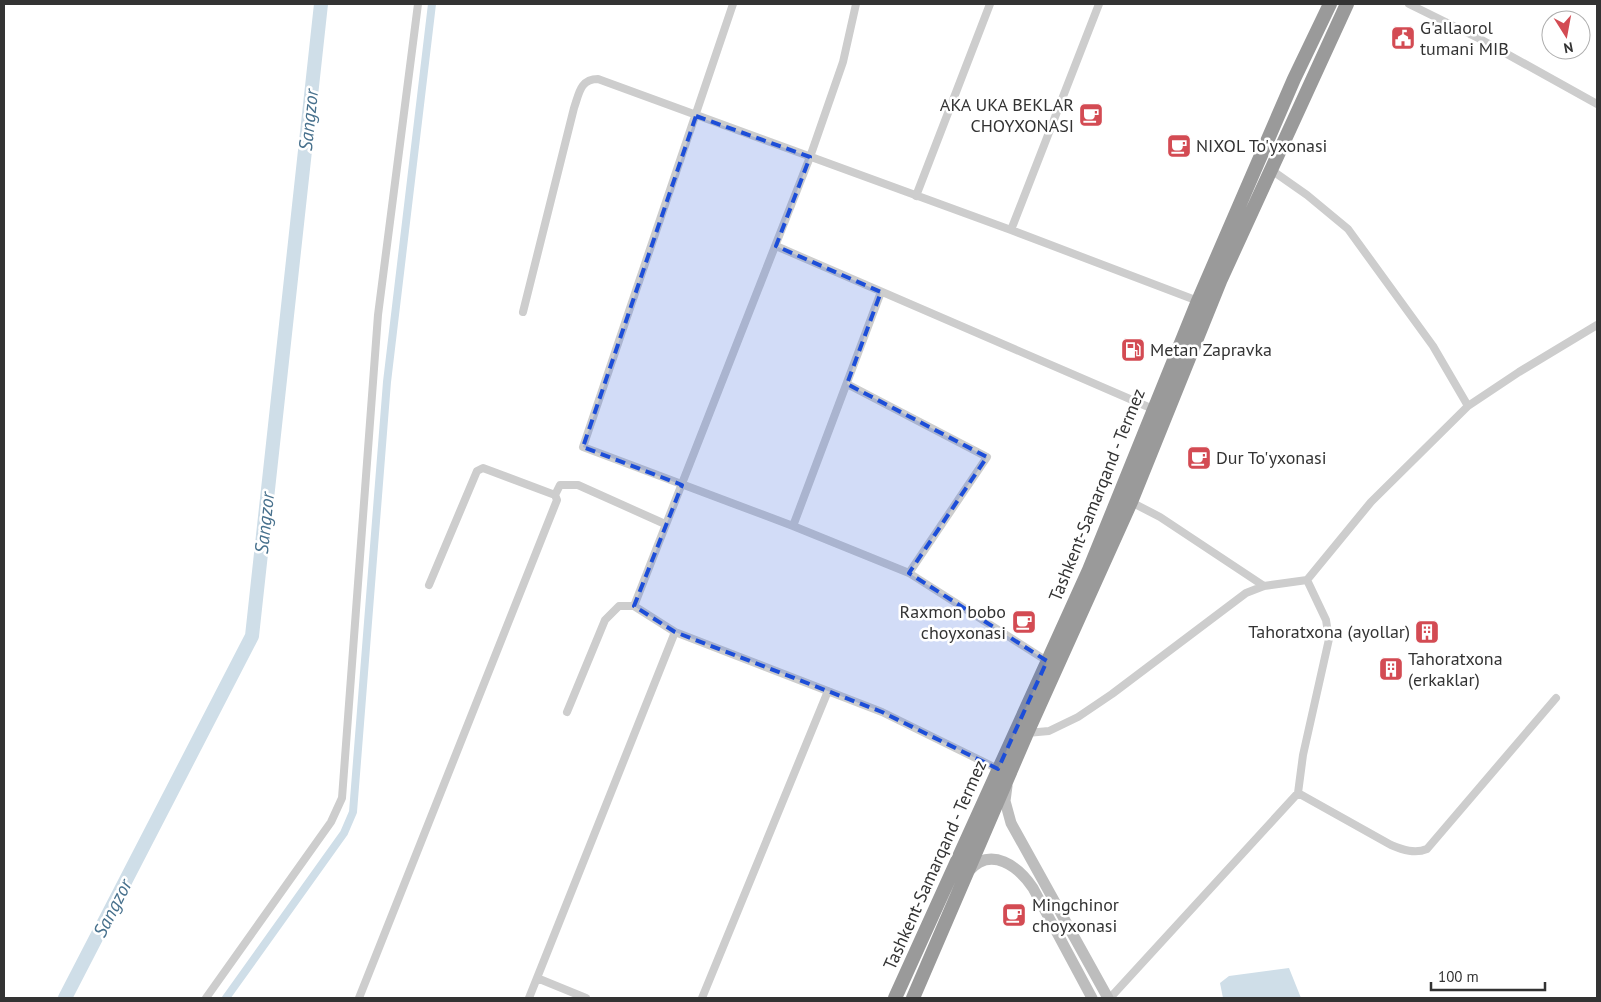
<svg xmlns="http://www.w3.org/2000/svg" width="1601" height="1002" font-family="'PT Sans',sans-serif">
<rect width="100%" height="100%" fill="#fff"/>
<path fill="#cfdee8" d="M1289,968L1301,998H1223L1220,983L1229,976Z"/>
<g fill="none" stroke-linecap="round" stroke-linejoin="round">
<path stroke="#cfdee8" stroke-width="8" d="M226,998L344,833L353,812L387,382L432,4"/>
<path stroke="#cfdee8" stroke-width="14" d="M65,998L252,636L321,4"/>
<path stroke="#cdcdcd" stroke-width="8" d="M733,4L583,447L793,526L909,573L1047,661
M856,4L843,62L810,157L634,606L675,632L882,712L998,769
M1409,4L1480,39L1597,104
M1270,169L1307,195L1348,229L1433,346L1468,406
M916,196L990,4
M1011,230L1099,4
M776,246L1153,409
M523,312L574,108C579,94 580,79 598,79L1011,230L1198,301
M847,384L987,457L909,573
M555,495L560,485H578L665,524
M1131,502L1160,517L1264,586
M793,526L881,292
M1307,580L1371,502L1468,406L1519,372L1597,325
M567,712L605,620L619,606H634
M1027,733L1049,731L1078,717L1112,694L1246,593L1264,586L1307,580L1326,620L1329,639L1303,755L1298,793
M537,978L586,998
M206,998L331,822L342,798L378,315L418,4
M359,998L557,500L555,495L483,468L477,471L429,585
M529,998L675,632
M702,998L828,691
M1110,998L1298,793L1391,845C1403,850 1415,854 1427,849L1556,698"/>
<path stroke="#bdbdbd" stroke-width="11" d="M1007,786L1005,801L1011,823L1108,998
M969,871C991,845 1019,867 1033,888L1092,998"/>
<path stroke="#9a9a9a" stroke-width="14" d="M895,998L1089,570L1198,301L1294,79L1330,4
M913,998L1027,733L1131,502L1221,279L1347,4"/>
</g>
<path fill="#1d4ed8" fill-opacity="0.2" stroke="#1d4ed8" stroke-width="4" stroke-dasharray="10 6" stroke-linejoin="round" d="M696,116L810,157L776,246L881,292L847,384L987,457L909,573L1047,661L998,769L882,712L675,632L634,606L682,485L583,447Z"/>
<defs>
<symbol id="civic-square" viewBox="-11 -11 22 22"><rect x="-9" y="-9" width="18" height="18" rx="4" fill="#d34b53" stroke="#fff"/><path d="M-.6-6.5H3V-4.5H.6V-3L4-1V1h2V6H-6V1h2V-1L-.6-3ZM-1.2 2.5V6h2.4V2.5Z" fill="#fff"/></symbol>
<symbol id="cafe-square" viewBox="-11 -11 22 22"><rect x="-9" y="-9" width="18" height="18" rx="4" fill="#d34b53" stroke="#fff"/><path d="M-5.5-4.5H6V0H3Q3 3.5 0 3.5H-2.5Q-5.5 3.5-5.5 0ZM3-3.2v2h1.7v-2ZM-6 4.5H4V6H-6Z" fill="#fff"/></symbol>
<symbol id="fuel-square" viewBox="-11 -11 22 22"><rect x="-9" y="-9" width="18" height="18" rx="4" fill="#d34b53" stroke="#fff"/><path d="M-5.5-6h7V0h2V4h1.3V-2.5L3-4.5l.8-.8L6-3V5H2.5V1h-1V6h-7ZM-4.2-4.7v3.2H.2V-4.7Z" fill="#fff"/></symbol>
<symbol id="building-square" viewBox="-11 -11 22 22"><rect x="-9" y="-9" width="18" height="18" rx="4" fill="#d34b53" stroke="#fff"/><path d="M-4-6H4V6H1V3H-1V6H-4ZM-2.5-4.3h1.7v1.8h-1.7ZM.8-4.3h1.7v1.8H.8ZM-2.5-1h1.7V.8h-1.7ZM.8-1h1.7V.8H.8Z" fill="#fff"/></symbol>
</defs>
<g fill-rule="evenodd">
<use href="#civic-square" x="1389" y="24" width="28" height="28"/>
<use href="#cafe-square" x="1077" y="101" width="28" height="28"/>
<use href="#cafe-square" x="1165" y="132" width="28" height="28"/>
<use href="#fuel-square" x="1119" y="336" width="28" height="28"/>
<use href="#cafe-square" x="1185" y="444" width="28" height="28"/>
<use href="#cafe-square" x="1010" y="608" width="28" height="28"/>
<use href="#building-square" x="1413" y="618" width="28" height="28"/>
<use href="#building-square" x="1377" y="655" width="28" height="28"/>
<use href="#cafe-square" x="1000" y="901" width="28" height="28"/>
</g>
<g text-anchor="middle" stroke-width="5" stroke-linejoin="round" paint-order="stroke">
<g font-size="18" fill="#333" stroke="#fff" text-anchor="start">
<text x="1420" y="34">G'allaorol<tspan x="1420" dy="21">tumani MIB</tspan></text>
<text x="1074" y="111" text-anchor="end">AKA UKA BEKLAR<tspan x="1074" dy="21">CHOYXONASI</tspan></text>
<text x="1196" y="152">NIXOL To'yxonasi</text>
<text x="1150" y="356">Metan Zapravka</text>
<text x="1216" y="464">Dur To'yxonasi</text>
<text x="1006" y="618" text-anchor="end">Raxmon bobo<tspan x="1006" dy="21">choyxonasi</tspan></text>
<text x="1410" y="638" text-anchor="end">Tahoratxona (ayollar)</text>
<text x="1408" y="665">Tahoratxona<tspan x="1408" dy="21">(erkaklar)</tspan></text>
<text x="1032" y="911">Mingchinor<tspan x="1032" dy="21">choyxonasi</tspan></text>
</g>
<g font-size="18" fill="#333" stroke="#fff">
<text transform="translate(1097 495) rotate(-68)" y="6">Tashkent-Samarqand - Termez</text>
<text transform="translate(935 865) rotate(-66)" y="6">Tashkent-Samarqand - Termez</text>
</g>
<g font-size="19" font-style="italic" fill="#48718d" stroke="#fff">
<text transform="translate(308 120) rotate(-84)" y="7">Sangzor</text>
<text transform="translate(264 523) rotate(-84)" y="7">Sangzor</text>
<text transform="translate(112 908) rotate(-63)" y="7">Sangzor</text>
</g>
</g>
<rect width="1601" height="1002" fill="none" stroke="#333333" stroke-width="10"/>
<g transform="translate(1566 35) rotate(169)"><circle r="24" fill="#ffffff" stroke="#adadad"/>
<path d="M0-4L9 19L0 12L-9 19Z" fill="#d34b53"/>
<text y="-8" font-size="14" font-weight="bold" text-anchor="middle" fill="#333333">N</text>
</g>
<path d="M1431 982v8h114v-8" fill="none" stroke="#333333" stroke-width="2.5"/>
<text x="1438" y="982" font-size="15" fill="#333333" stroke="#ffffff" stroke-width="4" paint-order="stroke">100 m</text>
</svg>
